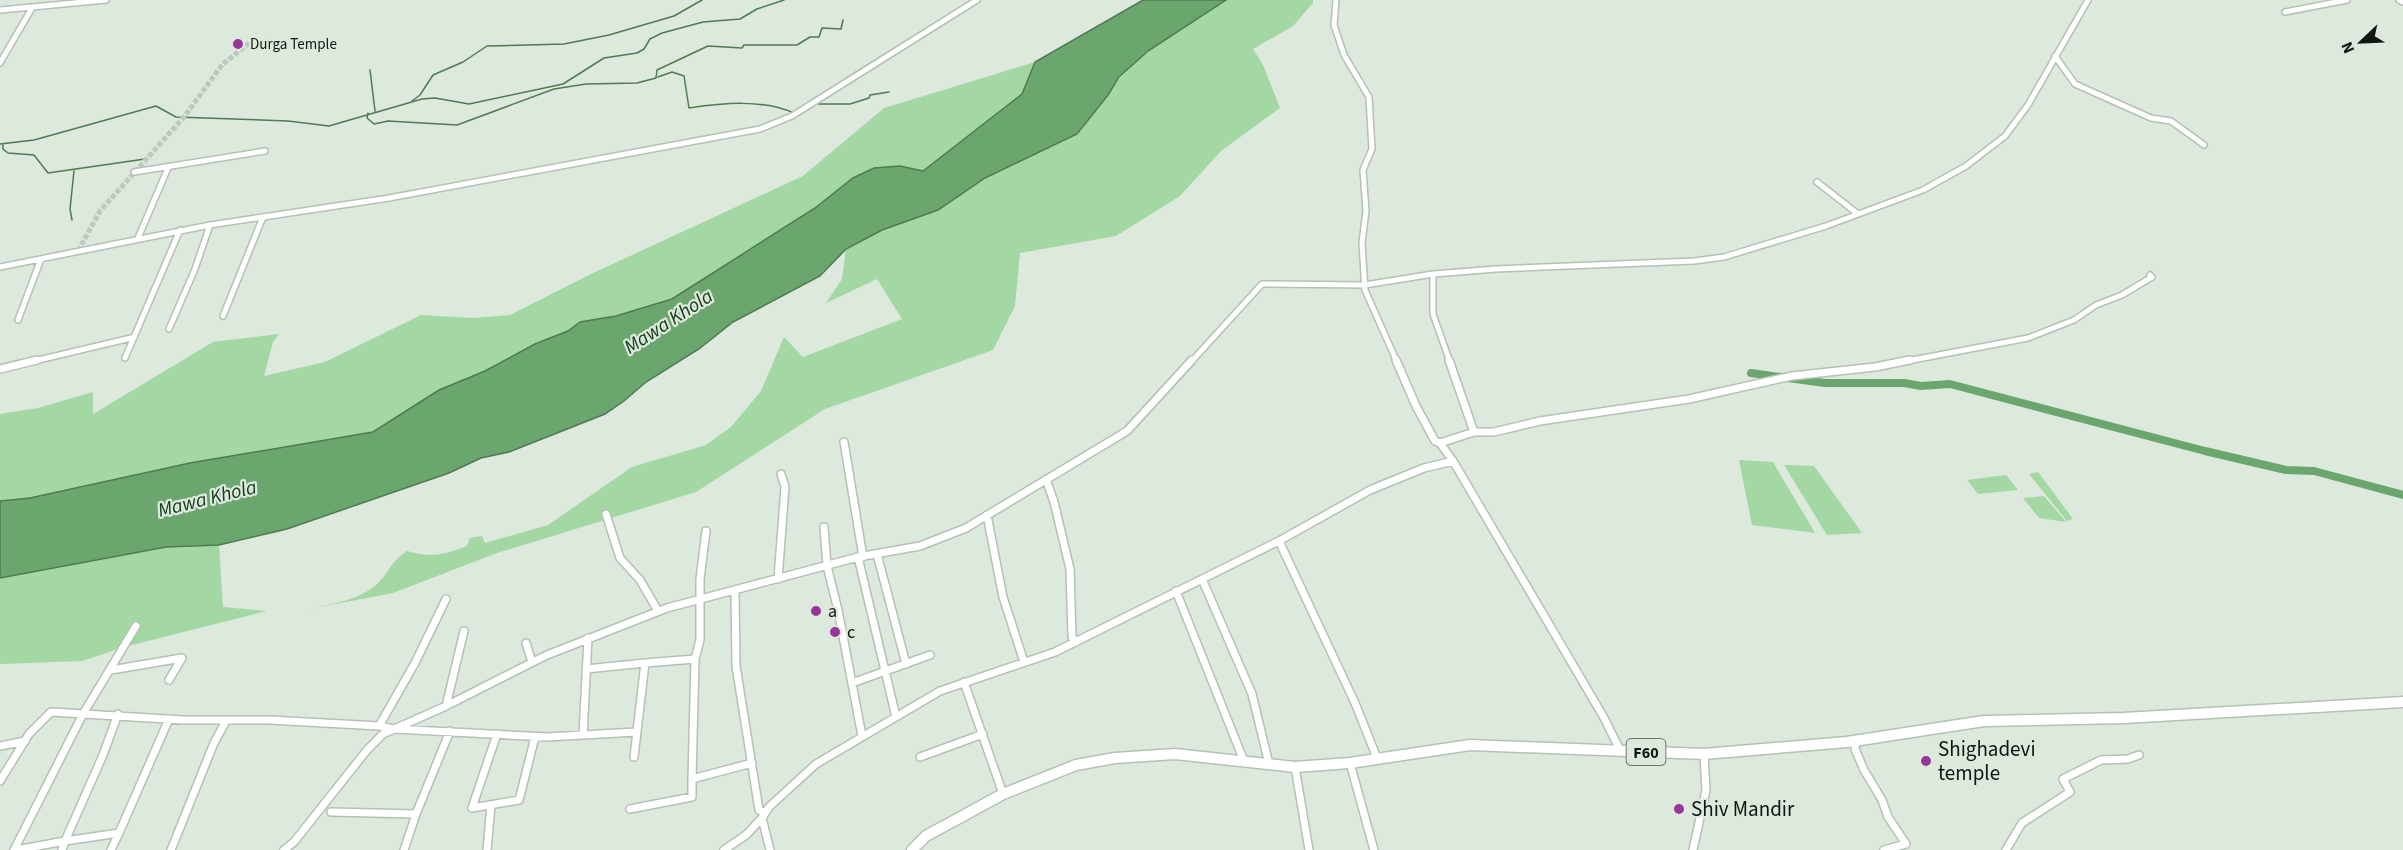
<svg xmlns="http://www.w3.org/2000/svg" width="2403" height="850" font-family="'Source Sans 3',sans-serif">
<rect width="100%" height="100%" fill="#dce9dc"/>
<path fill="#a3d7a4" d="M1226,0H1313V3L1293,26L1253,49L1263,65L1280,108L1221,151L1180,196L1116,236L1020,253L1015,306L993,350L825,409L696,492L497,553L393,593L309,609C331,604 362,600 379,582C391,570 391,561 407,551C432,558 443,555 467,546L470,538L482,536L485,543L548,525L632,467L706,445L731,427L761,391L784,337L803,357L902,319L877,279L826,303L842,279L846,249L882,230L938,210L1108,95C1135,51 1185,29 1226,0Z
M1035,62L1022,94L923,171L900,166L874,168L853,178L815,208L672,299L616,316L580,322L568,331L535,344L485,371L439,390L373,432L190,463L30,498L0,501V414L38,408L93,392V414L213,342L279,334L273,342L264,376L325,362L421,315L473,318L510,315L591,274L803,176L884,108Z
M1739,460L1773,462L1815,533L1752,525Z
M1784,465L1814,466L1862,533L1827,535Z
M2038,472L2073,519L2067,521L2029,474Z
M2006,475L2018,490L1978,494L1967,480Z
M2044,496L2066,522L2039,518L2023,498Z
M219,545L223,607L267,611L124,647L82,661L0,664V578L166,547Z"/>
<path fill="#6ba66e" stroke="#507a52" stroke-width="1.5" d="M1143,0H1226L1148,51L1119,77L1108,95L1077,134L985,178L938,210L882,230L846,249L820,276L733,322L699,349L646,382L624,401L605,414L509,452L481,458L449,473L287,529L219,545L166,547L0,578V501L30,498L190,463L373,432L439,390L485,371L535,344L568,331L580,322L616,316L672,299L815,208L853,178L874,168L900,166L923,171L1022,94L1035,62Z"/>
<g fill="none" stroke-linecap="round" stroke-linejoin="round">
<path stroke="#507a52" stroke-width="1.5" d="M370,70L375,111
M658,77L672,72L684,76L689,108C723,103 762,99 794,113
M847,78L972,0
M412,101L420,95L433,75L463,62L487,46L564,44L609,35L674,16L702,0
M819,104H850L869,98L870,95L889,92
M368,113L367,118L374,124L388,121L457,125L554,89L586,84L637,83L656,78L657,70L708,46L742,48L744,45H797L810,37H819L822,28L841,29L843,20
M798,115L858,78
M0,144L34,140L156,106L176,117L288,121L329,126L422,99L435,98L469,104L563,84L604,58L637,53L644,49L650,39L662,33L703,22L740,19L757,9L784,0
M3,145V149L8,153L34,155L48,173L145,159
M72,220L70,209L74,171"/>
<path stroke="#6ba66e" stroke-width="8" d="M1751,373L1825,383H1904L1921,386L1950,384L2205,451L2286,470L2314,471L2403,495"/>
<path stroke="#bec9be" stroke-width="5" stroke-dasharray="5 2" stroke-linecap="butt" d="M78,251L100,211L184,117L222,65L254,39"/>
<defs>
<path id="street-far1" d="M1336,0L1334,25L1344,55L1369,97L1372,149L1363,170L1366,211L1362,243L1365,290L1397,362
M2399,0L2403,2
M0,10L106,0
M2285,12L2347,0
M2055,56L2075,84L2151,118L2171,121L2204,145
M0,63L32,8
M134,172L265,151
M1817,182L1858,214
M138,238L168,168
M0,267L210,225L389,198L760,129L792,116L977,0
M1433,274V314L1450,362
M223,316L263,217
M18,320L41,259
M169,329L195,269L210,225
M125,358L180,230
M30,362L131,338
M1191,362L1262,284L1365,285L1433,274L1496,269L1694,261L1724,257L1826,226L1923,190L1966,166L2005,136L2028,105L2088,0
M1902,362L2028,338L2074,320L2096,305L2122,295L2152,277L2150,275"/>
<path id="street" d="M1396,360L1416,406L1435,441L1440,443
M0,369L37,360
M1474,432H1494L1540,421L1689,399L1792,376L1875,367L1910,360
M844,442L863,557
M1453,461L1603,716L1620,750
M1046,479L1054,502L1070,569L1072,637L1076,642
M606,514L620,558L640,580L658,611
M987,515L1003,597L1024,662
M824,527L827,566L838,610L862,736
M1279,541L1355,703L1377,758
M877,554L906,664
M858,557L896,717
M778,579L785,487L781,474
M1202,579L1252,694L1269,764
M735,590L736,666L759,810L765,813
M1176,591L1244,761
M446,599L415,663L379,726L394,729L547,737L636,732
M526,643L532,662
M695,659L700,640V579L706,531
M586,669L645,663
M111,670L182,658L169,680
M964,682L1003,794
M852,683L930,655
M446,706L464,631
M497,734L472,808L519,800L535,737
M583,735L588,638
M1856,740L1855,749L1864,770L1882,800L1888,817L1906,844L1884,850
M0,746L25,741
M634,757L645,663L695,659L692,779L752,763
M920,757L983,734
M1350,763L1374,850
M1295,767L1309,850
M0,781L29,734L51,712L183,720H270L379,726
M630,809L692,797V779
M331,812L416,814L450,731
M65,841L119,833L169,719
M65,841L103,755L118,714
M14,850L83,714L136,626
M16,850L65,841L62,850
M111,850L119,833
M171,850L214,743L226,721
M284,850L294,842L367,750L383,734L446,706L547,655L667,608L858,557L920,546L966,528L1127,431L1192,360
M404,850L416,814
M487,850L491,805
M724,850L746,835L762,818
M770,850L762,818L769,807L816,764L940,691L1055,652L1279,541L1370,490L1424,468L1453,461L1440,443L1474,432L1449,360
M1693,850L1706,790L1704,754
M2006,850L2022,823L2070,792L2063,779L2101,760L2128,759L2139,755"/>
<path id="primary" d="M912,850L926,836L1003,794L1076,765L1115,758L1175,754L1295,767L1350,763L1470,745L1704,754L1847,742L1984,721L2124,718L2403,702"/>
</defs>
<use href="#street-far1" stroke="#b4c1b4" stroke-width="8"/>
<use href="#street" stroke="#b4c1b4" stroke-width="10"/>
<use href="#primary" stroke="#b4c1b4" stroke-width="13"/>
<use href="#street-far1" stroke="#fff" stroke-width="5"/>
<use href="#street" stroke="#fff" stroke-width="7"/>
<use href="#primary" stroke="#fff" stroke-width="10"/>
</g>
<g fill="#96359c" stroke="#dce9dc" stroke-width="2">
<circle cx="238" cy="44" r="6"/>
<circle cx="816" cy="611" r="6"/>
<circle cx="835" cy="632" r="6"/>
<circle cx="1926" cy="761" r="6"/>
<circle cx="1679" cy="809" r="6"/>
</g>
<g text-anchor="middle" stroke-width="4.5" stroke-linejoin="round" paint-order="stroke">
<g font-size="15" fill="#111511" stroke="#dce9dc" text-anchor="start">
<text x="250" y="49">Durga Temple</text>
</g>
<rect fill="#dce9dc" stroke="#4e554e" stroke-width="1.5" x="1626.5" y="739" width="39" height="26" rx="4.5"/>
<g font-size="16" font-weight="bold" fill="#111511">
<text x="1646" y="758">F60</text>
</g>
<g font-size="18" fill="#111511" stroke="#dce9dc" text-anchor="start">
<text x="828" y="617">a</text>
<text x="847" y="638">c</text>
</g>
<g font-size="20" font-style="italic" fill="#113c16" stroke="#dce9dc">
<text transform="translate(668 321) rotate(-33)" y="7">Mawa Khola</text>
<text transform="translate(207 498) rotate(-14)" y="7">Mawa Khola</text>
</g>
<g font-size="21" fill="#111511" stroke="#dce9dc" text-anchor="start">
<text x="1938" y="756">Shighadevi<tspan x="1938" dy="24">temple</tspan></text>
<text x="1691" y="816">Shiv Mandir</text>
</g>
</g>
<g transform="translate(2361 42) rotate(247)" stroke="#dce9dc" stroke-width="4.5" paint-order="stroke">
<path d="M0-4.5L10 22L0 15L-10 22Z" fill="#111511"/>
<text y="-9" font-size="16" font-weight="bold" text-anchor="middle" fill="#111511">N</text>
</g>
</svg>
